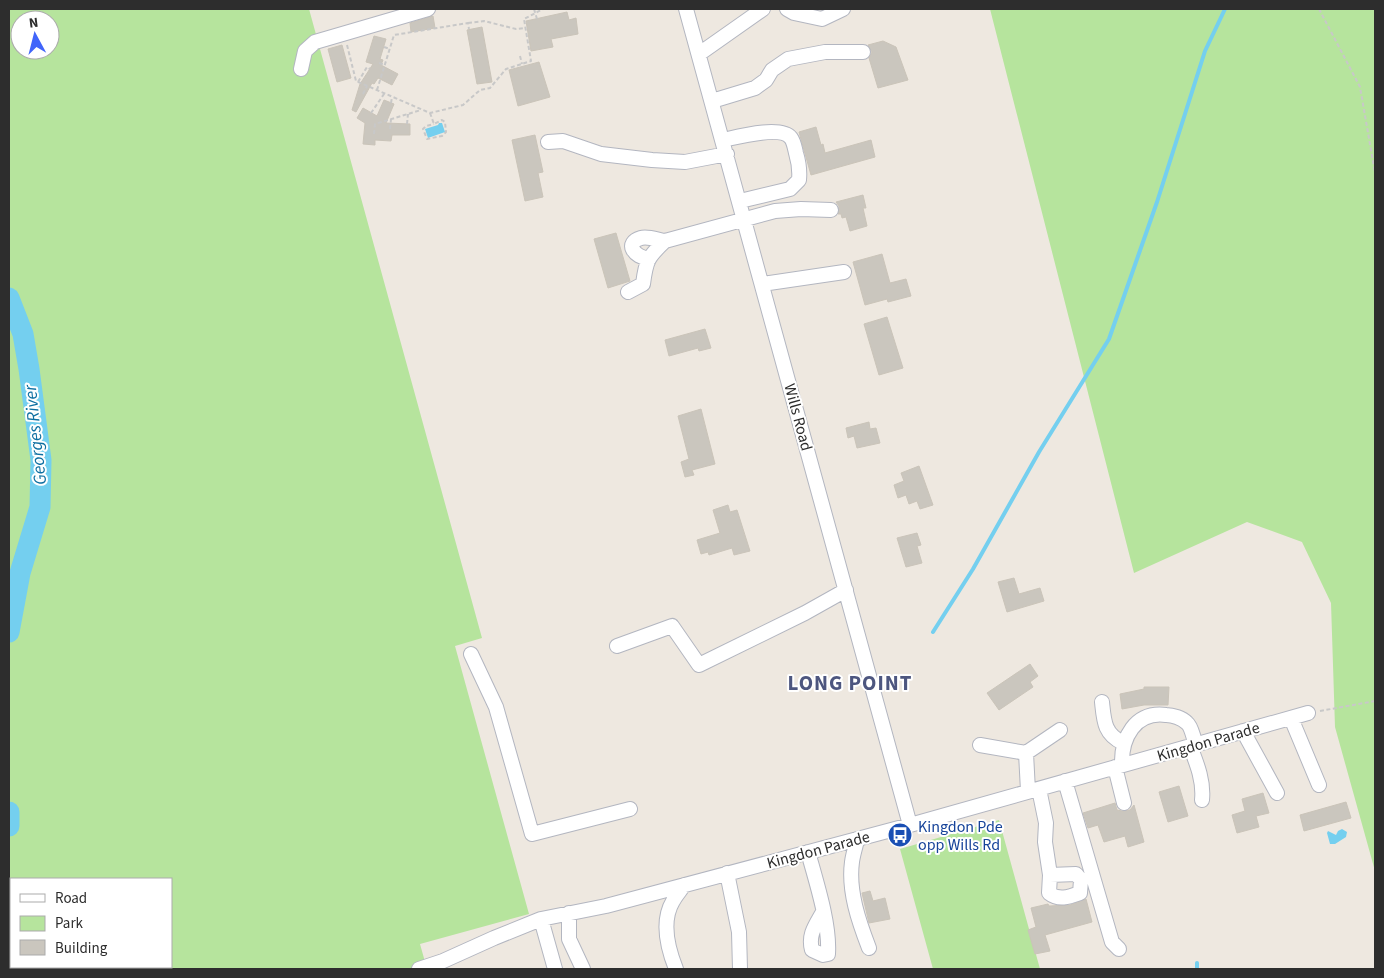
<svg xmlns="http://www.w3.org/2000/svg" width="1384" height="978" font-family="'Source Sans 3',sans-serif">
<rect width="100%" height="100%" fill="#eee8e0"/>
<path fill="#b6e49d" fill-rule="evenodd" d="M9,9H309L482,638L455,646L529,914L420,944L427,969H9ZM20,20H50V50H20ZM11,879H171V967H11Z
M990,9H1375V871L1335,727L1331,603L1302,542L1247,522L1134,573Z
M999,820L1040,969H933L900,849Z"/>
<path fill="#74cfef" d="M439,123H442L445,132L428,138L425,129L438,125Z
M1342,829L1347,832L1346,837L1335,844H1330L1327,833L1328,831L1336,835L1338,831Z"/>
<g fill="none" stroke-linecap="round" stroke-linejoin="round">
<path stroke="#74cfef" stroke-width="4" d="M933,632L973,569L1039,452L1109,339L1157,202L1205,51L1225,9
M1197,963V969"/>
<path stroke="#74cfef" stroke-width="21" d="M9,298L23,334L29,369L41,460L40,507L20,573L9,632
M9,812V826
M9,893L11,917
M16,967V969"/>
</g>
<path fill="#cac6be" stroke="#cac4b9" d="M567,12L569,20L576,18L578,34L551,39L553,47L531,51L526,21Z
M433,16L435,28L411,32L410,23Z
M482,27L492,82L477,84L467,30Z
M374,36L386,39L380,59L383,60L381,65L398,74L392,85L378,78L374,84L372,83L356,112L352,110L360,84L373,64L366,62Z
M883,41L896,47L908,80L878,88L869,58L872,52L868,45Z
M342,45L351,78L337,82L328,49Z
M539,62L550,97L518,106L509,70Z
M384,100L394,104L386,123L410,124V135H392L391,141L375,140V145L363,144L365,123L357,118L363,108L377,116Z
M816,127L821,145L823,144L825,153L871,140L875,157L811,175L799,132Z
M535,135L543,172L538,173L543,197L525,201L512,140Z
M863,195L866,208H863L867,226L850,231L846,217L842,218L841,214H838L839,206L836,202Z
M616,233L630,281L608,288L594,239Z
M882,254L890,283L906,279L911,296L888,302L887,299L865,305L853,262Z
M887,317L903,368L879,375L864,324Z
M705,329L711,348L699,351L698,348L669,356L665,340Z
M701,409L715,464L692,470L694,475L685,477L681,462L689,459L678,416Z
M869,422L870,429L876,428L880,443L857,448L854,436L848,438L846,428Z
M919,466L933,505L920,509L917,501L909,504L906,495L898,498L894,485L904,481L901,473Z
M728,505L730,512L737,510L750,551L734,555L732,548L709,555L708,552L701,554L697,540L720,533L713,510Z
M917,533L921,545L917,546L922,563L906,567L897,538Z
M1014,578L1019,594L1040,588L1044,601L1007,612L998,582Z
M1030,664L1038,676L1030,682L1033,687L999,710L987,693Z
M1144,687H1169L1168,705H1144L1122,709L1120,694L1144,689Z
M1179,786L1188,816L1168,822L1159,792Z
M1263,793L1269,813L1256,816L1259,827L1237,833L1232,815L1245,811L1242,799Z
M1346,802L1351,818L1304,831L1300,815Z
M1115,803L1117,810L1122,811L1130,810L1134,805L1144,842L1128,847L1125,836L1104,842L1098,825L1088,828L1083,813Z
M870,891L873,901L885,898L890,919L869,923L862,893Z
M1086,899L1092,922L1045,935L1050,951L1035,954L1028,930L1036,927L1031,908L1048,904L1049,906L1070,905Z"/>
<g fill="none" stroke-linecap="round" stroke-linejoin="round">
<defs>
<path id="minor" d="M686,9L910,825
M787,9L794,13L822,19L843,9
M699,54L763,9
M301,69L305,51L315,42L428,9
M712,101L755,88L766,80L772,70L788,59L825,52H863
M723,140C737,137 781,125 791,138C794,142 795,149 796,153C799,163 800,170 799,180L790,189L740,201
M548,142L563,141L601,154L652,160L685,162L727,154
M649,259C634,257 624,243 641,238C648,236 658,240 665,241
M762,284L844,272
M628,292L643,284C646,260 648,257 665,241L775,211L801,209L831,210
M617,646L672,626L699,665L805,613L846,590
M471,654L496,707L532,834L630,809
M1102,702C1104,721 1104,734 1123,743
M1291,718L1319,785
M1243,731L1277,793
M980,745L1026,753
M1190,746C1197,764 1204,781 1202,800
M1122,765C1121,738 1135,711 1166,715C1173,715 1182,718 1187,723C1192,727 1193,738 1196,744
M1115,767L1124,803
M1065,781L1112,942L1119,949
M1039,789L1046,823L1045,842L1050,875L1049,893C1059,901 1069,897 1080,893L1081,880L1076,874L1050,875
M1028,791L1026,753L1060,730
M857,839C856,846 853,854 852,862C848,891 859,922 869,948
M808,852C816,881 830,924 828,954L823,955L812,950C808,935 815,926 823,912
M727,873L739,932L740,969
M569,913V939L583,969
M541,919L555,969
M419,969L443,961L494,938L541,919L606,906L910,825L1308,713
M676,969C668,949 661,921 673,901C676,895 681,890 684,885"/>
</defs>
<use href="#minor" stroke="#b3b6c0" stroke-width="16"/>
<path stroke="#c8c8c8" stroke-width="2" stroke-dasharray="4 2.5" stroke-linecap="butt" d="M534,9L537,19
M1319,9L1360,87L1375,173
M468,23L484,21L516,29L525,28
M347,45L356,81L430,113L463,105L480,90L490,88L506,69L531,61L524,19L543,9
M384,47L390,49
M520,56L522,64
M379,63L385,65
M358,82L367,67L370,69
M377,90L394,35L468,23L469,29
M363,94L367,86
M391,103L392,97
M371,113L384,94
M430,113L434,124L442,120L445,122L446,132L442,136L427,139L423,129L426,126L434,124
M407,124L408,114
M390,129L391,119
M374,134L375,124L421,110
M1320,711L1375,701"/>
<use href="#minor" stroke="#fff" stroke-width="14"/>
</g>
<defs>
<symbol id="bus-disc" viewBox="-11 -11 22 22"><circle r="9.5" fill="#1a4fb4" stroke="#fff"/><path d="M-5-6H5V4H4V6H2V4H-2V6H-4V4H-5ZM-3.5-4V0h7V-4ZM-3.5 1.2v1.5H-2V1.2ZM2 1.2v1.5H3.5V1.2Z" fill="#fff"/></symbol>
</defs>
<g fill-rule="evenodd">
<use href="#bus-disc" x="886" y="821" width="28" height="28"/>
</g>
<g text-anchor="middle" stroke-width="4" stroke-linejoin="round" paint-order="stroke">
<g font-size="16" fill="#2d2d2d" stroke="#fff">
<text transform="translate(799 417) rotate(75)" y="6">Wills Road</text>
<text transform="translate(1208 741) rotate(-16)" y="6">Kingdon Parade</text>
<text transform="translate(818 849) rotate(-15)" y="6">Kingdon Parade</text>
</g>
<g font-size="16" fill="#164399" stroke="#fff" text-anchor="start">
<text x="918" y="832">Kingdon Pde<tspan x="918" dy="18">opp Wills Rd</tspan></text>
</g>
<g font-size="18" font-style="italic" fill="#0d6fa1" stroke="#fff">
<text transform="translate(35 435) rotate(-96)" y="6">Georges River</text>
</g>
<g font-size="21" font-weight="bold" letter-spacing="1" fill="#4d567f" stroke="#fff">
<text x="850" y="690">LONG POINT</text>
</g>
</g>
<rect width="1384" height="978" fill="none" stroke="#2d2d2d" stroke-width="20"/>
<rect x="10" y="878" width="162" height="90" fill="#ffffff" stroke="#ababab"/>
<rect x="20" y="894" width="25" height="8" fill="#ffffff" stroke="#ababab"/>
<text x="55" y="903" font-size="15" fill="#2d2d2d">Road</text>
<rect x="20" y="916" width="25" height="15" fill="#b6e49d" stroke="#ababab"/>
<text x="55" y="928" font-size="15" fill="#2d2d2d">Park</text>
<rect x="20" y="940" width="25" height="15" fill="#cac6be" stroke="#ababab"/>
<text x="55" y="953" font-size="15" fill="#2d2d2d">Building</text>
<g transform="translate(35 35) rotate(353)"><circle r="24" fill="#ffffff" stroke="#ababab"/>
<path d="M0-4L9 19L0 12L-9 19Z" fill="#4165fa"/>
<text y="-8" font-size="14" font-weight="bold" text-anchor="middle" fill="#2d2d2d">N</text>
</g>
</svg>
